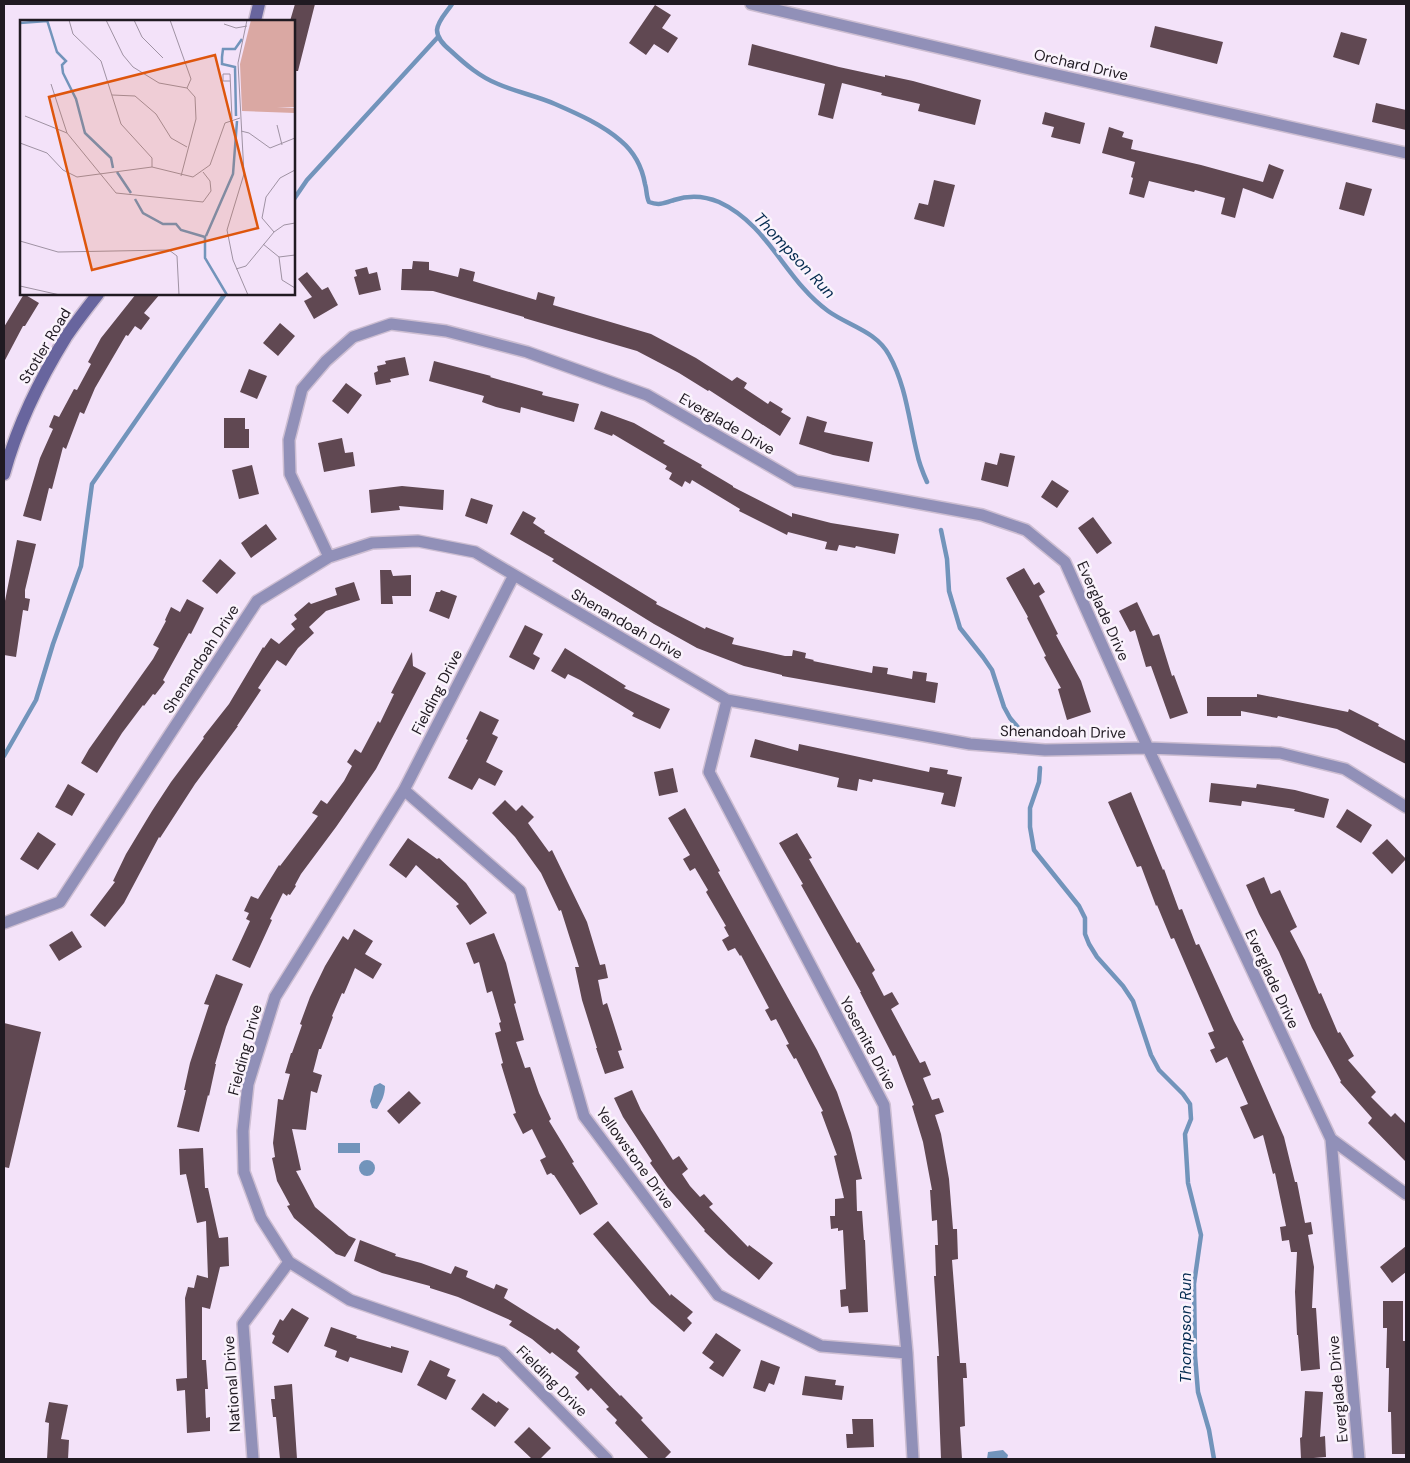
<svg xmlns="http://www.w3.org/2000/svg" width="1410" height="1463" font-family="'DM Sans',sans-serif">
<rect width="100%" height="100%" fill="#f3e2f9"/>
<path fill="#7294bb" d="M380,1083L385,1086C385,1096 381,1102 377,1109L372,1108L370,1101L374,1086Z
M338,1143H360V1153H338Z
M359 1168a8 8 0 1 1 16 0a8 8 0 1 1-16 0Z
M1003,1450L1008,1455L1007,1459H987L988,1452Z"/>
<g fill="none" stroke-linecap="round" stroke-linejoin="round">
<path stroke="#7294bb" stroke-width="4.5" d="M452,4C447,12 438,20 437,30C437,39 445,46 451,51C465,64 480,77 498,84C516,92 537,96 555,104C578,114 603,125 621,141C634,152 642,167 645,184C647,190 646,196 649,202C659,206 665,203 674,200C689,195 705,196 719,202C769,225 785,280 828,311C849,326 876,331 889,355C906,385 909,421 917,453C919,463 923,473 927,482
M294,199L307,180L438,37
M941,530L947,559L949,591L960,628L983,657L992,670L1004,707L1010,718L1021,731
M4,756L36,700L53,644L81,566L92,484L180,357L225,294
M1040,768L1039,782L1030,808V827L1034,850L1079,906L1085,918V934L1089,944L1097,957L1123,986L1133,1001L1151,1055L1159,1070L1183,1094L1190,1104L1191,1119L1185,1134L1188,1183L1201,1235L1194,1284L1195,1356L1198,1392L1209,1430L1214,1459"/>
</g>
<path fill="#604852" d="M295,4H315L298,71H294V21H290Z
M655,5L671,15L662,28L678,38L668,53L654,44L646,55L629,43Z
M1155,26L1223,42L1217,64L1150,47Z
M1341,32L1367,39L1359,65L1333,57Z
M752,44L839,67L885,77V75L913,81L981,100L975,125L918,111L920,104L881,95L882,93L842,83L833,119L818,115L825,84L748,65Z
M1376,103L1406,110V130L1372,122Z
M1045,112L1085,123L1080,144L1051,137L1054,127L1042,124Z
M1109,127L1124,132L1122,137L1133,140L1131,149L1201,165L1263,182L1269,164L1284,170L1273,199L1243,188L1235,218L1221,214L1225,198L1195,190L1194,192L1149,181L1144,198L1129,194L1133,178L1131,177L1135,162L1102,153Z
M934,180L955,185L944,227L914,219L919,203L928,205Z
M1346,182L1372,189L1364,216L1339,209Z
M413,261L429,262V270L458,277L460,268L475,272L473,281L536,300L538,292L555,297L553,305L651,334L696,358L732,381L737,377L747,383L744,388L768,404L770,401L783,409L781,412L791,418L780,436L709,390L708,391L679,373L637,351L524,318V317L433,291L401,290L402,269H412Z
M367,267L369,274L377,272L381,290L359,295L354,277L357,276L355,270Z
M307,272L322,290L328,287L338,305L314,319L304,301L312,297L298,279Z
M24,294L39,303L25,326H23L4,362V327Z
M136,294H160L144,313L150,318L141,330L135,326L128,336L126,335L95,388L84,414L80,412L66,449L63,447L52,489L49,488L41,521L23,516L40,458L53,429L49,427L54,415L59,417L74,389L77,390L91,364L88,362L101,338Z
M280,323L295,336L278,356L263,343Z
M405,357L409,375L390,379L391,382L376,385L374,373L378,371L377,366L386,364L385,361Z
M434,361L491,376L490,377L543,392L542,395L579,404L574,422L521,407L520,413L496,407L482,402L484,396L429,381Z
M249,369L267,376L257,399L240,392Z
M346,383L362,395L348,414L332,401Z
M601,411L634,423L665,441L663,443L702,465L701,467L733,486V487L792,517V513L831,523L899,534L895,554L856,546L855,548L839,545L837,551L825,549L827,542L788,532L787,535L739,511L740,509L692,480L690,484L685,481L682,487L669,479L672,473L665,469L667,466L613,434L612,436L594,429Z
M807,416L827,422L824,432L873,442L869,462L833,455L799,444Z
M224,418H245V429H249V448H224Z
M342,438L345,453L353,452L355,466L324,472L318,443Z
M1000,453L1015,456L1008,487L981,480L985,462L997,465Z
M252,465L259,494L239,499L232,470Z
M1052,480L1069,491L1057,508L1041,497Z
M402,486L444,490L443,510L399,506L400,510L371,513L369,490Z
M471,498L493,505L487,524L465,516Z
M523,511L536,518L533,523L545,531L544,533L657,602L656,604L705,629L706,627L734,638L732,644L785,656H792L793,650L806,653L805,658L814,660L813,661L872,673L873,666L888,668L887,674L912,679L913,671L927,673L926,681L938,683L935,703L782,676V675L744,666L697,648L654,624L552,561L554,559L510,534Z
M1093,517L1112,543L1097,554L1078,528Z
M266,524L277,539L251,558L241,543Z
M17,540L36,544L25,590V598L30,599L28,611L23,610L16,657L4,655V606Z
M220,559L236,573L217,594L202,581Z
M1024,568L1034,585L1039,582L1045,592L1039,596L1058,634L1056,635L1081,681L1091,712L1067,720L1058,689L1061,688L1044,657L1046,656L1027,618L1028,617L1006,578Z
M380,570H391L393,576L411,575V596H392L393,604H381Z
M354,582L360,600L326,611L309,627L314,633L298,648L286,666L277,660L258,688L261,690L237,726H238L195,784L160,838L159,837L124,903L105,927L90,915L115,882L113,881L126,854L152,811L171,782L204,738L203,737L229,704L263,647L264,648L271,638L279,644L295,629L291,624L297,619L294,615L309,602L311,604L337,595L335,588Z
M441,590L457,596L449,619L429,611L436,592H440Z
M187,599L204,608L191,634L189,633L163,680L165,682L155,695L153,694L144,706L143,705L122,733L97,773L81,763L89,749L153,659L159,648L153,645L166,621L165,620L171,607L180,612Z
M1137,602L1153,636L1159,634L1172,676L1174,675L1188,713L1170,719L1151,666L1146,667L1135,630L1130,632L1119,611Z
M525,625L543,634L533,654L540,658L534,670L509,657Z
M565,648L626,686L624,688L670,709L660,729L632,716L634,713L580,680L568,674L565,679L551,671Z
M412,652L413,666L426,673L376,769L336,827L301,874L295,885L296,886L290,895L288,894L287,896L283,893L270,919L272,920L250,968L232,960L250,921L246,919L249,913L244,911L251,896L258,899L279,865L280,866L318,816L312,813L321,800L327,804L344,781L352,766L347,762L355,749L361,753L378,721L380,723L394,694L391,693Z
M1257,694L1348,712L1349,709L1379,724L1378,726L1406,741V764L1337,729L1278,716L1277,718L1241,711V716H1207V697H1257Z
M480,711L499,720L492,734L498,737L486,762L503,771L495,786L479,778L472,790L448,778L468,740L466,739Z
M755,739L798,751L799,744L929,772L930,767L948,770L947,774L962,777L955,807L941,804L944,793L873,779L872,782L859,779L857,791L837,787L839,778L750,757Z
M673,768L678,792L659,796L654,772Z
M1211,783L1256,788L1257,784L1295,790L1329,799L1324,818L1294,811L1295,809L1242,801L1241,806L1209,802Z
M68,784L85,794L72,816L55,807Z
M1131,792L1163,870L1164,869L1179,910L1182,909L1196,945L1199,944L1234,1021L1244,1040L1242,1041L1284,1137L1295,1182H1297L1305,1223L1311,1222L1313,1234L1308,1235L1314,1267L1312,1308H1316L1320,1369L1301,1371L1298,1335H1297L1295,1292L1297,1252H1291L1289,1240L1282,1241L1280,1227L1286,1226L1275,1173L1273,1174L1263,1135L1254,1139L1240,1107L1248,1104L1227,1057L1216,1063L1210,1050L1215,1048L1208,1033L1214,1031L1174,938L1171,939L1157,905L1156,906L1141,866L1137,867L1108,802Z
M505,800L516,811L522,805L534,817L528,823L549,852L552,850L587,922L600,965L605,964L608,978L598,980L603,1005L607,1003L622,1050L618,1051L624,1068L605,1074L596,1048H597L582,1000L575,967H579L561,910L559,911L541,873L515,837L492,813Z
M685,808L720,871L718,872L817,1050L837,1092L851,1133L862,1179L856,1180L857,1211H862L864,1240H865L868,1312L849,1313L848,1306L841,1307L840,1290L846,1289L843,1230L838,1231V1228L831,1229L830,1216H835V1199L844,1198L834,1156L837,1155L821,1112L823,1111L796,1058L794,1059L786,1045L789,1044L776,1019L771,1021L765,1010L769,1008L741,955L740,956L735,948L728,951L722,940L729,936L724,927L726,926L706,892L708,890L695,868L690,871L683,859L690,855L668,818Z
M1347,809L1372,825L1361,843L1336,827Z
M38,832L56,844L38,870L20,859Z
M797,833L812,858L809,859L857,943L859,942L875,970L872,973L884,996L892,992L899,1004L891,1009L920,1063L925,1061L931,1075L923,1078L932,1100L939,1098L944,1112L935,1115L941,1134L949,1179L953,1229H957L958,1259L952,1260L960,1363H966L967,1378H963L965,1426L960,1427L962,1459H941L937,1356H939L934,1276H936L935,1245H938L937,1220L932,1221L930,1190H932L923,1142L912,1106L914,1105L895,1055L893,1056L860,992H861L801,885L803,884L779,843Z
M408,838L437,859L439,858L466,883L487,913L470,925L456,906L459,904L416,865L406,878L389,865Z
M1387,839L1406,859L1392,874L1372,853Z
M1264,877L1271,894L1280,890L1297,927L1290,931L1305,960L1319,994L1321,993L1338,1033L1340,1032L1354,1056L1348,1060L1376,1092L1371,1097L1391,1117L1395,1113L1406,1124V1162L1368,1123L1372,1118L1340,1082L1341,1081L1312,1028L1279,952L1259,914L1246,885Z
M354,929L373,941L365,954L382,964L373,979L355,968L344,994L342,993L332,1016L333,1017L321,1049H319L313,1072L322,1075L317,1093L311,1091L306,1130L292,1129L301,1170L296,1171L315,1207L349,1236L356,1239L345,1257L336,1254L294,1218L287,1206L290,1205L277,1181L272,1158L275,1157L273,1143L278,1099L283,1100L290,1074L285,1073L291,1053H292L302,1025L300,1024L310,997L325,966L343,936L348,940Z
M72,931L82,947L59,961L49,945Z
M494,933L506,963L516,1003L514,1004L524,1040L516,1042L525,1068L530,1067L539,1093L551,1119L549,1121L574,1162L572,1163L598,1204L580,1215L554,1175H553L551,1173L547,1175L540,1160L546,1157L532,1129L523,1134L513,1114L516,1113L501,1064L503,1063L495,1033L501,1031L499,1023L501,1022L492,991L487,993L479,962L474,964L466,943Z
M216,974L243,984L226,1027L215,1064H216L209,1096L208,1095L199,1132L177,1127L186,1090H184L190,1063L209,1005L204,1004Z
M4,1023L41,1032L9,1168L4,1167Z
M632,1090L641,1110L673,1160L679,1156L688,1169L682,1174L690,1186L700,1197L704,1194L713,1204L709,1207L748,1247L749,1245L773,1263L759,1280L729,1255L704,1231L705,1230L668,1188L650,1163L652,1161L623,1117L614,1098Z
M409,1091L421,1103L399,1124L387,1111Z
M203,1148L205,1188H208L219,1238L228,1237L229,1266L220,1267L210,1309L202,1307V1360H206L208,1389H205L206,1418L210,1417V1431L187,1433L185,1390L177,1391L176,1379L187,1378L185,1298L188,1287L194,1288L197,1275L208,1278L206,1221L197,1223L186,1174L180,1175L179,1149Z
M608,1221L670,1296L671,1294L693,1312L687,1318L692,1323L684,1332L651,1303L593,1234Z
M360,1240L396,1254L395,1256L421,1263L451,1274L455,1266L468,1271L466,1277L494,1289L496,1284L508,1289L504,1298L555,1330L557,1328L580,1347L577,1351L620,1396L621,1395L643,1418L641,1420L671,1452L664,1459H649L615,1423L617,1420L606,1409L609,1407L591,1388L588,1391L575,1377L579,1373L552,1352L550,1354L532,1339L509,1325L512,1321L458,1297L430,1288V1286L382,1273L354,1261Z
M1406,1246V1272L1392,1283L1380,1267Z
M1383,1301H1403V1341H1405V1386H1406V1454H1392L1391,1412H1388L1389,1368H1386L1387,1328H1383Z
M292,1308L309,1318L288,1353L272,1343L275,1336L272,1334L280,1319L283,1321Z
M331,1327L357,1336L356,1338L391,1348V1346L409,1351L402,1373L350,1357L348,1362L335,1357L337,1351L324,1346Z
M716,1333L741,1350L723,1377L709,1368L714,1362L702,1353Z
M430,1360L450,1369L447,1376L456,1380L446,1400L417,1385Z
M761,1360L780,1367L774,1385L769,1383L765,1392L753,1388Z
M805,1376L836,1380L835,1385L844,1386L842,1400L802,1395Z
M292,1384L297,1459H280L276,1417H273L271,1399H275L274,1386Z
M1305,1391L1323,1392L1320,1437L1325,1436L1326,1457L1301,1459L1300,1438L1302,1437Z
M483,1393L497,1403L498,1401L509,1409L495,1427L471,1409Z
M49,1402L68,1405L61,1439L69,1440L68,1459H47L49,1423L45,1422Z
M852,1419H873L874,1447L847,1448L846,1434H853Z
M529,1427L551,1448L540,1459H532L514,1442Z"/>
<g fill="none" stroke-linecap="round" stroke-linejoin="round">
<defs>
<path id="street" d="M751,4L1017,66L1406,153
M329,557L290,474L289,440L302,389L326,361L353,337L391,324L446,331L527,352L647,395L796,481L982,515L1026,530L1065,562L1148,748L1331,1139L1359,1459
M514,575L404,790L275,997L248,1084L243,1131L244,1172L261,1218L289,1262L350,1300L502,1352L607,1459
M727,700L709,772L884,1105L907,1353L913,1459
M404,790L520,891L584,1116L718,1295L821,1346L907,1353
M4,923L60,902L257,601L329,557L372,543L418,541L475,552L727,700L970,744L1045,750L1148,748L1280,753L1345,769L1406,807
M1331,1139L1406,1194
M253,1459L243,1324L289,1262"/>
<path id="secondary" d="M255,21L259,4
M4,474C17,426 40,379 66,337C76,322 87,308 98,294"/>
</defs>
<use href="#street" stroke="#cdbed2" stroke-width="14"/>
<use href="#secondary" stroke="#cdbed2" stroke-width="15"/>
<use href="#street" stroke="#9190b8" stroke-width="11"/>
<use href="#secondary" stroke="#68659e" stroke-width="12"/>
</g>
<g text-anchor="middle" stroke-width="5" stroke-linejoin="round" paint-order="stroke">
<g font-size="15" fill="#201a22" stroke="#faf3fc">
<text transform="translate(1081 65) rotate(13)" y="5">Orchard Drive</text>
<text transform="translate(45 346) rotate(-59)" y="5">Stotler Road</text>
<text transform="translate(727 424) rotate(30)" y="5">Everglade Drive</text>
<text transform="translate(1103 611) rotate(66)" y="5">Everglade Drive</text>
<text transform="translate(627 624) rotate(30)" y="5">Shenandoah Drive</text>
<text transform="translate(201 659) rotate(-57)" y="5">Shenandoah Drive</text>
<text transform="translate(437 692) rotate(-63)" y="5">Fielding Drive</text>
<text transform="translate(1063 732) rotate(1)" y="5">Shenandoah Drive</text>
<text transform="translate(1272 979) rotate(65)" y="5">Everglade Drive</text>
<text transform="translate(868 1043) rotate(62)" y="5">Yosemite Drive</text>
<text transform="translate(245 1050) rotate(-75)" y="5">Fielding Drive</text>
<text transform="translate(635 1158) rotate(54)" y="5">Yellowstone Drive</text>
<text transform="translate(552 1381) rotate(45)" y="5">Fielding Drive</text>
<text transform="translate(232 1384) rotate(-94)" y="5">National Drive</text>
<text transform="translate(1338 1389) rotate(-95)" y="5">Everglade Drive</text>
</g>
<g font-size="16" font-style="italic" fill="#032a4f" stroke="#faf3fc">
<text transform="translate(795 255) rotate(47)" y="6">Thompson Run</text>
<text transform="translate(1185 1328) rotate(-90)" y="6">Thompson Run</text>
</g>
</g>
<g transform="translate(20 20)">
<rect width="275" height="275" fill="#f3e2f9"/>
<path d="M231,0H275V87L257,88H275V93L222,91L220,44Z" fill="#daa8a3"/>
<path fill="none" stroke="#7294bb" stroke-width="2.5" d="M27,0L37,32L46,41L42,45L43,53L56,79L65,113L91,138L93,148M0,3L27,1M216,96L215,47L202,44V37L203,29H215L222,19M97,152L111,173M115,179L123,193L143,204H156L161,210L185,217V238L207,275M186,216L213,154L217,101"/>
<path fill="none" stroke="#9f92a3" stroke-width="1" d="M49,0L53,14L81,41L101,104L132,138V147M86,0L103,35L113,47L139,63L167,68L175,77L176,99L161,156M114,0L122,17L143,38M150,0L171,59L167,68M227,0L218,43L224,154L207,210L213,240L228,275M204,4L216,8L227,6M210,61H203V54H210L212,99M31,64L47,113L96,173L183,182L191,171L190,161L183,152M92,75L115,76L136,94L151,118L167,127M5,96L47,113M257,105L262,125M221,111L229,113L250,128L275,118M0,123L27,133L43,150L57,157L132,147L173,157L190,145L205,103L220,98M254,212L242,198L246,177L260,158L275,150M0,221L38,232L149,230L157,236L159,275M243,224L259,237L262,260L275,268M259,237L275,235M216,249L226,246L254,212L264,205L275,203M0,266L40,275"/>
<path fill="#de560d" fill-opacity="0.15" stroke="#de560d" stroke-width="2.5" d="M195,35L238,208L72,250L29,77Z"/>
<rect width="275" height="275" fill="none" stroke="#201a22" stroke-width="2.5"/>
</g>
<rect width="1410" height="1463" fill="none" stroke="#201a22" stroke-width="10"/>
</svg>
